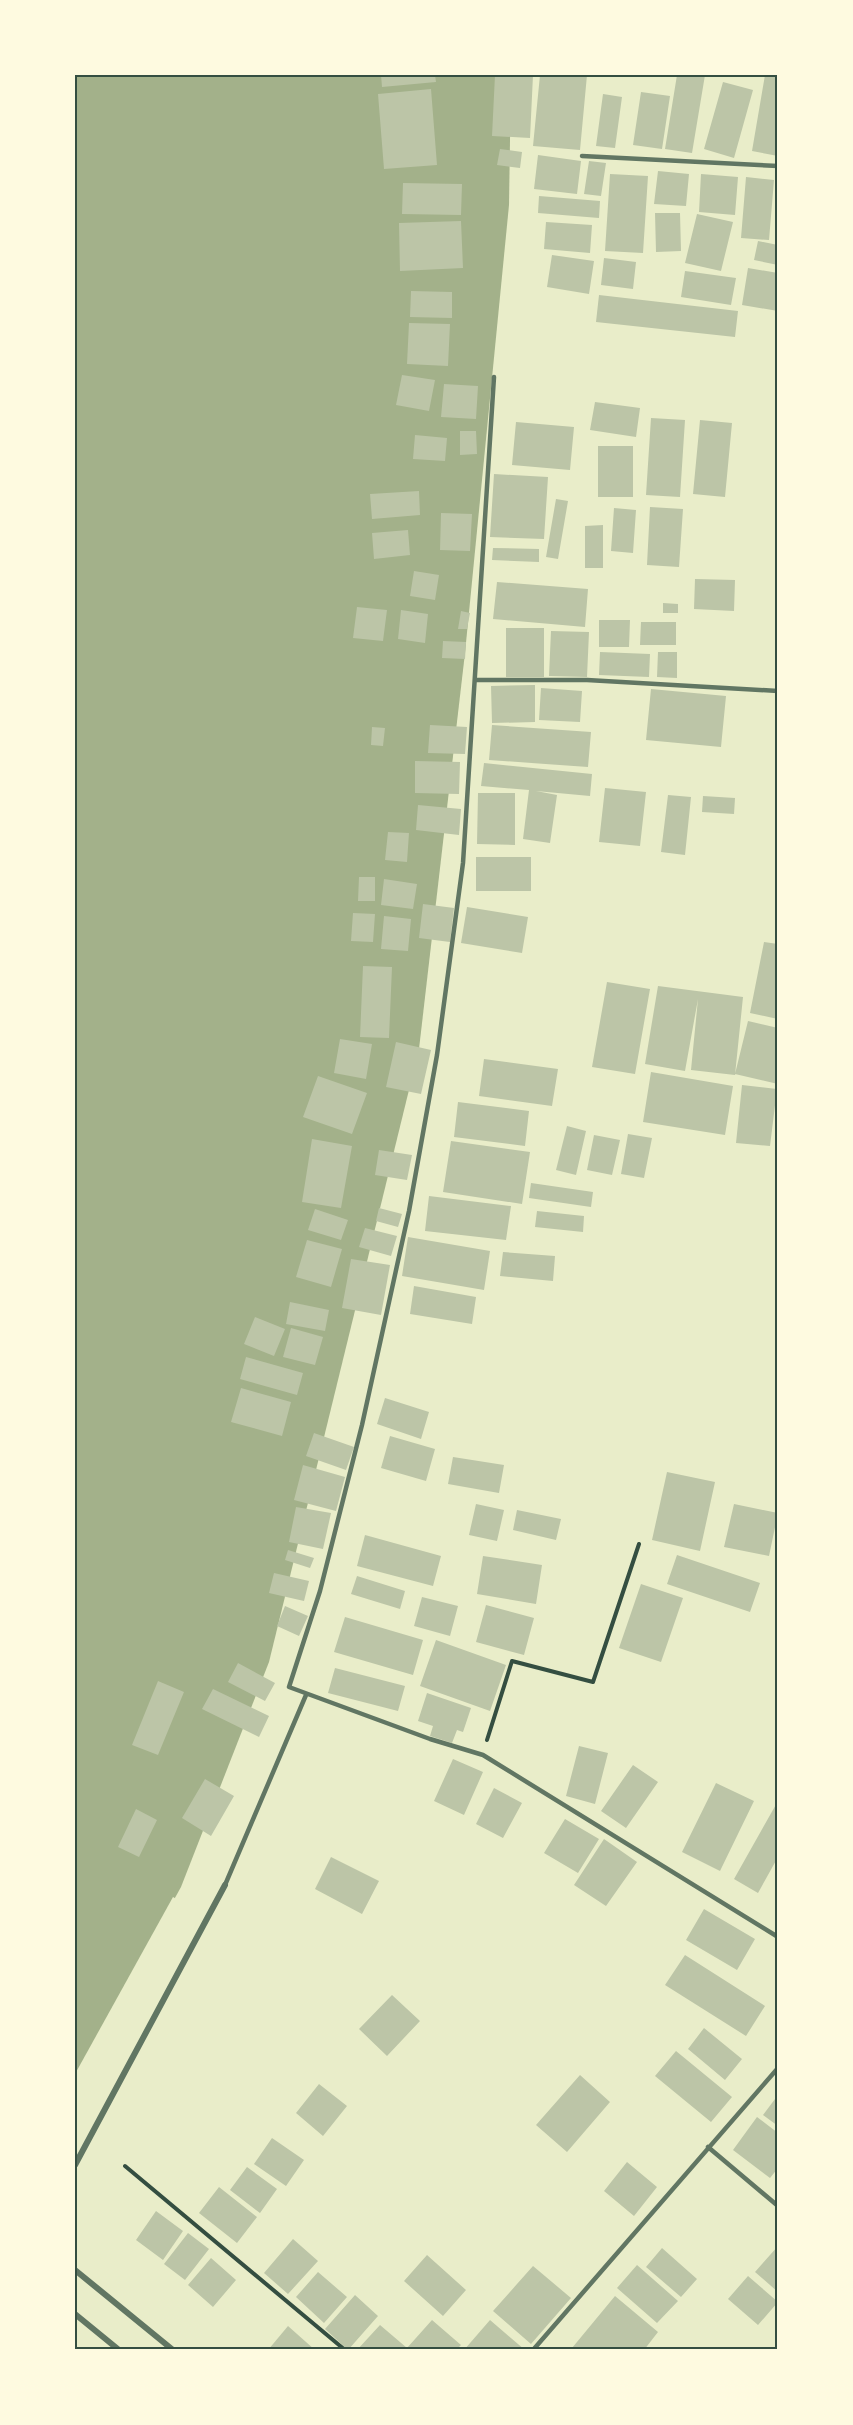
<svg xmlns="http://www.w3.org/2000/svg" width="853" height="2425" font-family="'Noto Serif',serif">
<rect width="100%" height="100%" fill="#e9edc9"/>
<path fill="#a3b18a" d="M75,75H511L509,205L465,653L419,1049L269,1662L181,1887L75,2078Z"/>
<path fill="#e9edc9" d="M173,1897L178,1900L75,2081V2074Z"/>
<path fill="#bcc5a7" d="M381,75H435L436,82L382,87Z
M495,75H533L530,138L492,136Z
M540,75H587L580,150L533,146Z
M677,75H705L692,153L665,149Z
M765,75H778V156L752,151Z
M723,82L753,90L734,158L704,149Z
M431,89L437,165L384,169L378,94Z
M641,92L670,96L662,149L633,145Z
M603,94L622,97L615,148L596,146Z
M500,149L522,152L520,168L497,165Z
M538,155L581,161L577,194L534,189Z
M589,161L606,163L601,196L584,194Z
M658,171L689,174L686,206L654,204Z
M610,174L648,176L643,253L605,251Z
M701,174L738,177L735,215L699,212Z
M746,177L774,180L769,240L741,238Z
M403,183L462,184L461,215L402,214Z
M539,196L600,201L599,218L538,213Z
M655,213H680L681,251L656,252Z
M697,214L733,222L721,271L685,263Z
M461,221L463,268L400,271L399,223Z
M546,222L592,225L590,253L544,249Z
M758,241L778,245V265L754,260Z
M552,255L594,261L589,294L547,287Z
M604,258L636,262L633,289L601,285Z
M748,268L778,273V311L742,305Z
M685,271L736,278L731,305L681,297Z
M411,291L452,292V318L410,317Z
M599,295L738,311L735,337L596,322Z
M409,323L450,324L448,366L407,364Z
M402,375L435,380L429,411L396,405Z
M444,384L478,386L476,419L441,417Z
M595,402L640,408L636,437L590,430Z
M651,418L685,420L680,497L646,495Z
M700,420L732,423L725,497L693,494Z
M516,422L574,427L570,470L512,465Z
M460,431H476L477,454L460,455Z
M415,435L447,438L445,461L413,459Z
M598,446H633V497H598Z
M494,474L548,477L544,539L490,537Z
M419,491L420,515L372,519L370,494Z
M556,499L568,501L558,559L546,557Z
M650,507L683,509L679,567L647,565Z
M614,508L636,510L633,553L611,551Z
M441,513L472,514L470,551L440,550Z
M603,525V568H585V526Z
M408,530L410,555L374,559L372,533Z
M493,548L539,549V562L492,560Z
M414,571L439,575L435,600L410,596Z
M695,579L735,580L734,611L694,609Z
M497,582L588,589L585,627L493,619Z
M663,603L678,604V613H663Z
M357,607L387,610L383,641L353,638Z
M401,610L428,614L425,643L398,639Z
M461,611L470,613L467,629H458Z
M599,620H630L629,647H599Z
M641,622H676V645H640Z
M506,628H544V677H506Z
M551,631L589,632L587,677L549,676Z
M443,641L466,642L465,659L442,658Z
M600,652L650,654L649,677L599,675Z
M658,652H677V678L657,677Z
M535,685V722L492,723L491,686Z
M541,688L582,691L580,722L539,720Z
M651,689L726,696L721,747L646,740Z
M430,725L467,727L465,754L428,753Z
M492,725L591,732L588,767L489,760Z
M372,727L385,728L383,746L371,745Z
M415,761L460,762L459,794L415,793Z
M484,763L592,774L590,796L536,791L557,795L550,843L523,839L529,790L481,786Z
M605,788L646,792L640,846L599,842Z
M478,793H515V845L477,844Z
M668,795L691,797L685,855L661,852Z
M703,796L735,798L734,814L702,812Z
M418,805L461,809L459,835L416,830Z
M388,832L409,833L407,862L385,860Z
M476,857H531V891H476Z
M359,877H375V901H358Z
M384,879L417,884L413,909L381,905Z
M423,904L454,908L450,942L419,938Z
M467,907L528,917L522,953L461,943Z
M353,913L375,914L373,942L351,941Z
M384,916L411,919L408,951L381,949Z
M764,942L778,944V1019L750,1013Z
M363,966L392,967L389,1038L360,1037Z
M607,982L650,989L635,1074L592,1067Z
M658,986L743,997L735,1075L691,1070L698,999L685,1071L645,1064Z
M748,1021L778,1028V1084L735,1074Z
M340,1039L372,1044L366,1079L334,1073Z
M396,1042L431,1050L421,1094L386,1087Z
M484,1059L558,1069L552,1106L479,1096Z
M651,1072L733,1086L725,1135L643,1122Z
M318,1076L367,1093L352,1134L303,1117Z
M742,1085L777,1089L770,1146L736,1143Z
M458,1102L529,1111L525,1146L454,1137Z
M567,1126L586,1131L576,1175L556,1170Z
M628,1134L652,1138L644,1178L621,1174Z
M594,1135L620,1140L612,1175L587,1170Z
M312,1139L352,1146L341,1208L302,1202Z
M451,1141L530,1152L522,1204L443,1192Z
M379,1150L412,1155L407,1180L375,1175Z
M531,1183L593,1192L591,1207L529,1198Z
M429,1196L511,1206L506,1240L425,1231Z
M379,1208L402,1214L398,1227L376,1221Z
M315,1209L348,1220L341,1240L308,1230Z
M537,1211L584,1216L583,1232L535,1227Z
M365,1228L397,1236L391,1256L359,1247Z
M408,1237L490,1251L484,1290L402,1276Z
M307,1240L342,1249L331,1287L296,1277Z
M503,1252L555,1256L553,1281L500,1276Z
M351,1259L390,1265L381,1315L342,1308Z
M414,1286L476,1297L472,1324L410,1314Z
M290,1302L329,1310L325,1331L286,1324Z
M255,1317L285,1329L274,1356L244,1344Z
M291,1328L323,1337L315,1365L283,1357Z
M246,1357L303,1373L297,1395L240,1379Z
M241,1388L291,1402L282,1436L231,1422Z
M385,1398L429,1412L421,1439L377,1424Z
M314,1433L354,1447L346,1470L306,1456Z
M390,1436L435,1449L426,1481L381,1468Z
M453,1457L504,1465L499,1493L448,1484Z
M303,1465L345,1477L336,1511L294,1500Z
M667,1472L715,1482L700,1551L652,1540Z
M476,1504L504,1510L497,1541L469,1535Z
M734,1504L778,1513L769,1556L724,1547Z
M296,1507L331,1513L323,1549L289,1542Z
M517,1510L561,1519L556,1540L513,1530Z
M365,1535L441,1556L433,1586L357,1566Z
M288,1550L314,1558L310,1568L285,1560Z
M677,1555L760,1583L750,1612L667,1584Z
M483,1556L542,1565L536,1604L477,1594Z
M274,1573L309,1581L304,1601L269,1593Z
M357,1576L405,1591L400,1609L351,1594Z
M641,1584L683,1598L661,1662L619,1648Z
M422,1597L458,1606L450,1636L414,1626Z
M486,1605L534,1618L524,1655L476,1642Z
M285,1606L308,1616L299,1636L277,1626Z
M345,1617L423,1640L413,1675L334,1652Z
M436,1640L506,1665L490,1711L420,1686Z
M238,1663L275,1683L265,1701L228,1682Z
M335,1668L405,1686L398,1711L328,1693Z
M158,1681L184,1692L158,1755L132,1745Z
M213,1689L269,1716L259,1737L202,1709Z
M427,1693L471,1708L463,1732L457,1730L452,1743L430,1736L433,1726L418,1721Z
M579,1746L608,1753L595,1804L566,1796Z
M453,1759L483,1772L464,1815L434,1801Z
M633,1765L658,1782L626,1828L601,1811Z
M205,1779L234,1796L211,1836L182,1818Z
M716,1783L754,1801L720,1871L682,1852Z
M494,1788L522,1803L503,1838L476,1824Z
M778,1801V1857L758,1893L734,1879Z
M136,1809L157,1820L139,1857L118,1847Z
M565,1819L599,1839L578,1873L544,1853Z
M604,1839L637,1862L606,1906L574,1885Z
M331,1857L379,1881L362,1914L315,1889Z
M704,1909L755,1939L737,1970L686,1940Z
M685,1955L765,2006L746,2036L665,1985Z
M392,1995L420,2021L387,2056L359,2029Z
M704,2028L742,2059L725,2080L688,2049Z
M676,2051L732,2097L711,2122L655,2076Z
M580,2075L610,2102L567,2152L536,2125Z
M319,2084L347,2106L323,2136L296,2113Z
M778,2095V2126L763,2115Z
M757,2117L778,2133V2168L770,2178L733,2150Z
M272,2138L304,2160L286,2186L254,2164Z
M627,2162L657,2187L634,2216L604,2191Z
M247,2167L277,2189L260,2213L230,2190Z
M219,2187L257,2217L237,2243L199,2213Z
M156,2211L183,2231L163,2260L136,2240Z
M188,2233L209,2249L185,2280L164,2264Z
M293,2239L318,2261L288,2294L264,2273Z
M778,2246V2292L755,2272Z
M662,2248L697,2279L681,2297L646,2267Z
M427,2255L466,2290L443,2316L404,2281Z
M211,2258L236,2280L213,2307L188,2285Z
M637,2265L678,2301L657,2323L617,2288Z
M533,2266L571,2298L531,2344L493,2311Z
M318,2272L347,2297L324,2323L296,2297Z
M748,2276L778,2302L758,2325L728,2299Z
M355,2295L378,2316L348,2350L325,2329Z
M615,2296L658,2332L644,2350H574L572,2348Z
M432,2320L461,2345L456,2350H357L380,2325L407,2348Z
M490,2320L525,2350H464Z
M288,2326L315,2350H268Z"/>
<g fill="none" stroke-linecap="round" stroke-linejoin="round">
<path stroke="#344e41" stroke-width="4" d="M487,1740L512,1661L593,1682L639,1544
M125,2166L345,2350"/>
<path stroke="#617663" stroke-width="4.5" d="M582,156L778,166
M494,377L463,863L437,1055L409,1211L362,1425L320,1591L289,1687L430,1739L483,1755L778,1937
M475,680H587L778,691
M225,1885L306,1695
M708,2147L778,2206
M533,2350L778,2068"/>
<path stroke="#617663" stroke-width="6" d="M75,2165L225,1885
M75,2270L173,2350
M75,2314L119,2350"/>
</g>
<rect width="853" height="2425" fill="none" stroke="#fefae0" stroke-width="153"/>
<rect x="76" y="76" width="700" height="2272" fill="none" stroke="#344e41" stroke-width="2"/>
</svg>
